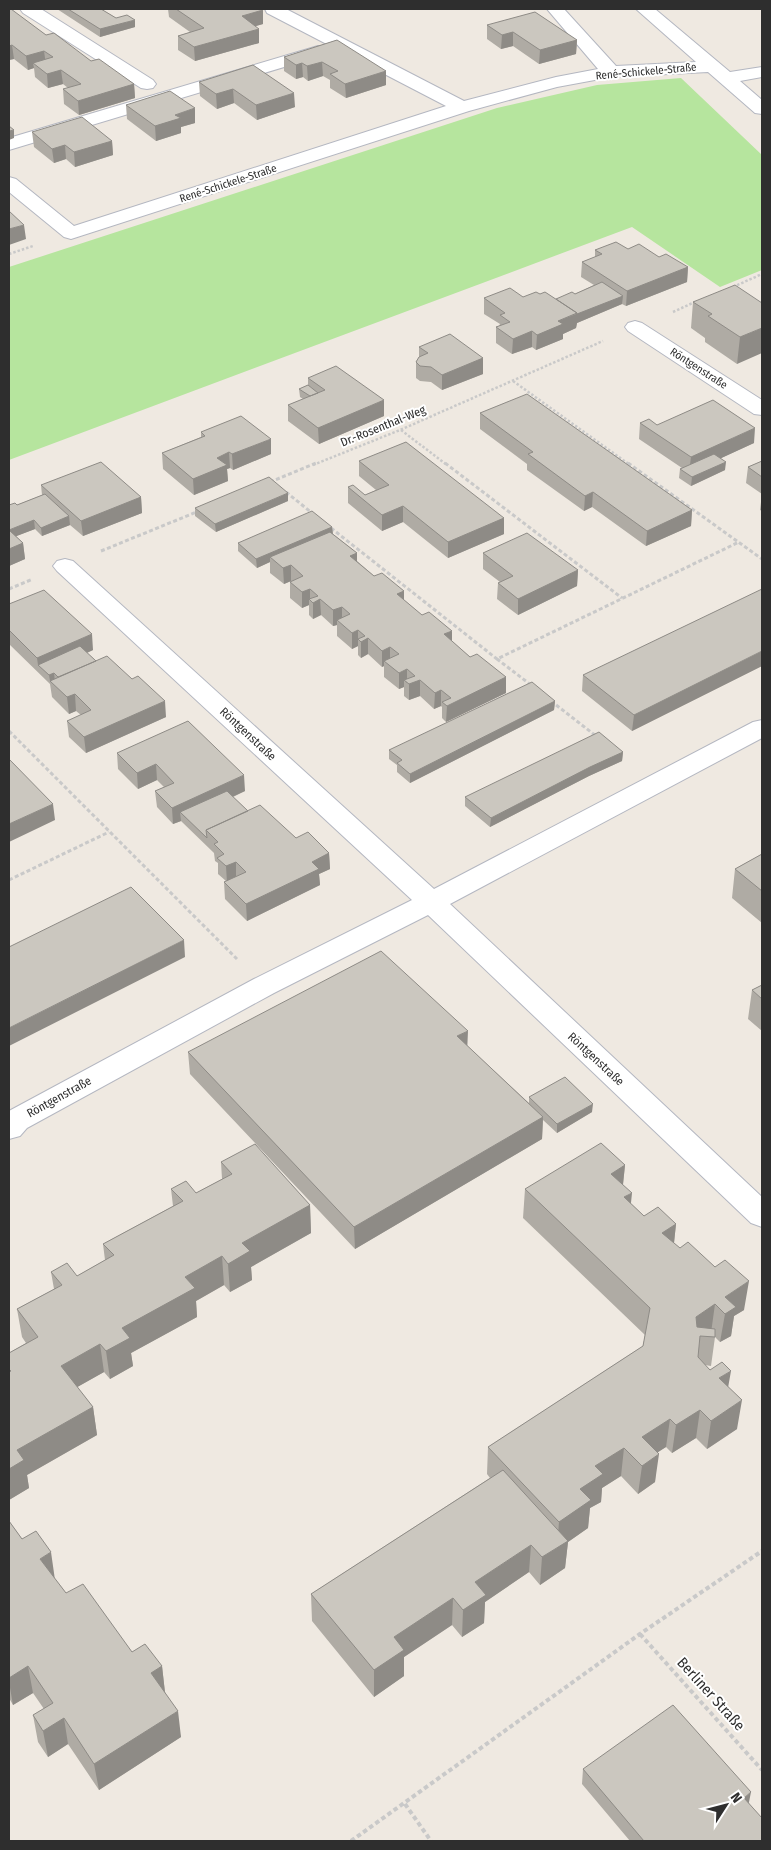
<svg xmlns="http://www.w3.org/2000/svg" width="771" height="1850" font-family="'Fira Sans Condensed',sans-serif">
<rect width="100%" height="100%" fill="#efe9e1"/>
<path fill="#b6e59e" d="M681,78L762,155V270L720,287L632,227L9,460V267L497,108L597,85Z"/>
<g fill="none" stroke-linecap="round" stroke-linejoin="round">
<defs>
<path id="minor" d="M20,9H41L153,80L156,84L153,88L147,89L141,88L23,13Z
M265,9H286L464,101L556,77L598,69L547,9H564L616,66L696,62L636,9H655L730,72L762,67V77L740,81L762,100V114L755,113L708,72L611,77L557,87L469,111L71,239L64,237L9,192V177L16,179L74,226L446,106L267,13Z
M318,46L324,47L327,51L324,55L9,150V138Z
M635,321L642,323L762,400V415L754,414L628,331L625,327L628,323Z
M65,559L73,561L434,889L753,722L762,720V738L450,904L762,1197V1227L751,1223L428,915L274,993L27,1128L20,1136L9,1139V1111L254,979L412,900L57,571L53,566L57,561Z"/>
</defs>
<use href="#minor" stroke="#b4b7c1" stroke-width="2"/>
<path stroke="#c9c9c9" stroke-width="2.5" stroke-dasharray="2.5 2" stroke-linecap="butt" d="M9,254L33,246
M733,287L762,274
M673,312L697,301
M513,381L630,465
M401,430L447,465
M313,465L400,430L603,341"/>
<path stroke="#c9c9c9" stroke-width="3" stroke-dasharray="4 2.5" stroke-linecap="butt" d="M445,463L622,598
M628,463L762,559
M270,482L316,463
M286,492L312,513
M331,528L497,659
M101,551L199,511
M9,589L33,579
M531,685L497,659L739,542
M551,701L596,736
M9,731L237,959
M9,880L109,832"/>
<path stroke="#c9c9c9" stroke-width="4" stroke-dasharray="4.5 3" stroke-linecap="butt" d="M640,1634L762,1770
M405,1804L431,1841
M351,1841L640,1634L762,1551"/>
<use href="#minor" fill="#fff" fill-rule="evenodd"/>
</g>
<path fill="#afaba4" d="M57,9H101L116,18L135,27L100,37Z
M168,9H260L263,24L256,26L259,43L195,61L178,50V36L190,32L169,17Z
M9,10L46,35L91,61L134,84L135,98L79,115L64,104L63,89L68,88L63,84L48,88L35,77L34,68L28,70L14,59L9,60Z
M487,25L577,40L576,54L539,64L513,46L501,49L487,39Z
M337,40L386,85L346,98L330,88V80L323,76L308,81L303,77L296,79L284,71V57Z
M253,65L295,107L257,120L234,103L217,109L200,96L199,82Z
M126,105L195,123L181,127V133L156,141L127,119Z
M32,132L112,141L113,155L75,167L66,159L54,163L34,147Z
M628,249L659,257L688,267L687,282L626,306L622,304L577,323L576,328L563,334V339L536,350L532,347L512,354L496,343V327L499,326L500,324L484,314V298L523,297L540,294L556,299L575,294L594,285L581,277L582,262L595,257V250Z
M693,302L762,303L737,364L705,342V338L691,328Z
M419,347L483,358V374L442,390L431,382L420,381L416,378V362L419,357Z
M308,378L384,416L319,444L288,421V405L303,399L300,397L299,389L308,385Z
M480,413L692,510L691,526L646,546L592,507L584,511L527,470V464L480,429Z
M640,423L657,425L754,443L721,458L725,470L691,486L679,478L680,469L682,468L639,439Z
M201,432L271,454L233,470L230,468L227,469L228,481L194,495L163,469L162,453L201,437Z
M359,461L504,518V534L448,558L403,522L382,531L348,503V487L365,495L376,490L359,476Z
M762,461V494L746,483L748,467Z
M41,485L141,497L142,513L83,536L70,525L42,536L35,529L16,536L23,543L25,559L9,566L17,505L42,495Z
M762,494V511L760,510Z
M288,501L216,532L195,516V508Z
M762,523V533L761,532Z
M332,527L333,534L357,553V561L374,576L404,591V600L470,657L506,677V693L446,722L442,718V707L441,706L434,709L420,696L409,700L404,696V687L399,689L384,677V666L382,667L368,654L361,658L358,655V646L352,649L337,636V625L333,626L321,615L313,619L309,615V605L302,608L290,598V582L291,581L284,584L270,573V562L257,568L238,551V543Z
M483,553L578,570L577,586L518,615L497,599L498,583L500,582L483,569Z
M9,604L93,650L87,653L96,661L166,717L86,753L69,737L67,721L81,715L76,711L69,714L52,697L50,684L9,644Z
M762,666L632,731L582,691L583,675Z
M555,701L554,710L410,783L397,772V765L389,759V750Z
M623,752L622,761L589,776L490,827L465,806V797Z
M117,753L245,791L233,797L248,811L296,838L329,853L330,869L319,874L320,885L247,921L225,899L224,882L226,881L218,874V863L215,861L214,853L181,821L173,824L157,807L155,791L164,787L157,780L138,789L118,769Z
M762,854V923L732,898L735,869Z
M762,985V1031L748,1019L752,990Z
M467,1046L529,1103V1097L592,1112L557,1133L543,1120L542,1139L355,1249L190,1074L188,1052Z
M221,1162L310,1205L311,1233L251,1267L252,1280L230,1292L224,1285L196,1301L197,1317L131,1353L133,1366L110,1379L104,1372L77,1387L93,1407L97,1435L27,1475L29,1488L9,1500V1353L26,1343L22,1337L17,1309L54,1289L51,1272L77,1276L105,1260L103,1244L173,1206L171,1189L196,1193L222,1179Z
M625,1165L623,1185L631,1204L644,1216L676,1224L674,1243L744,1310L734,1316L731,1336L720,1342L715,1337L711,1366L705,1365L728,1387L737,1429L707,1449L696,1438L672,1453L666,1447L657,1452L655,1482L638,1494L621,1476L602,1488L601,1502L590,1508L588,1528L568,1542L565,1568L540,1585L529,1572L485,1602L484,1623L462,1637L452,1625L404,1657V1676L374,1697L312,1621L311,1594L490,1478L487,1474L488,1447L643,1346L645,1335L523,1218L525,1189Z
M9,1521L22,1539L55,1579L66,1593L132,1652L162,1666L165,1692L181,1737L99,1790L68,1744L48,1757L38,1742L33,1715L44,1709L33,1693L13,1705L9,1698Z
M583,1769L749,1803L762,1841H630L582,1784Z"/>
<path fill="#8e8b86" d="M263,10V24L242,30V16Z
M135,20V27L100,37V29Z
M259,29V43L195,61L194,47Z
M513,32V46L501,49L502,35Z
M577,40L576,54L539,64L540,50Z
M12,45L14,59L9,60V46Z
M44,51L46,65L33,63L34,68L28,70L26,56Z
M322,62L323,76L308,81L307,66Z
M302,63L303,77L296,79V65Z
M61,70L63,84L48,88L47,74Z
M386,71V85L346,98L345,84Z
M134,84L135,98L79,115L78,101Z
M233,89L234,103L217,109L216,94Z
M294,93L295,107L257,120L256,105Z
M195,108V123L181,127V133L156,141L155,126L175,115Z
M14,130V138L9,140V131Z
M112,141L113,155L75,167L74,152Z
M65,145L66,159L54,163L52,149Z
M24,225L26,239L9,245V229Z
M688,267L687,282L626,306L627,291Z
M623,296L622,304L577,323L576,328L563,334V339L536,350L537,335L558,321Z
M762,328V353L737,364L740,337Z
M532,331V347L512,354L513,339Z
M483,358V374L442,390V375Z
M384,400V416L319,444L318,428Z
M755,428L754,443L689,473L691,457Z
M271,439V454L233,470L232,454Z
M229,452L230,468L227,469L228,481L194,495L193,479L217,458Z
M726,462L725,470L691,486L692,477Z
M593,492L592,507L584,511L585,496Z
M288,493V501L216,532L215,524Z
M141,497L142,513L83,536L81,521Z
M403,506V522L382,531V515Z
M692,510L691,526L646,546L647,531Z
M69,516L70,525L42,536L41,528Z
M504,518V534L448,558V542Z
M34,520L35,529L9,539V530Z
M332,527L333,535L270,557V562L257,568L256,559Z
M23,543L25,559L9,566V549Z
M357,553V569L350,556Z
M291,565V581L284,584L283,568Z
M578,570L577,586L518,615V599Z
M310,589V600L309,599V605L302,608V592Z
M404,591V607L397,594Z
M320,599L321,615L313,619V603Z
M342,607V623L337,620V625L333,626V610Z
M358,630V646L352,649V633Z
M452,631V647L444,634Z
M92,634L93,650L45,671L38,665L37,658Z
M368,638V654L361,658V642Z
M390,647V663L384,661V666L382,667V651Z
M762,651V666L632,731L634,715Z
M407,669V683L404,680V687L399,689V673Z
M54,673L55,682L50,681L49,675Z
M506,677V693L446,722L447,706Z
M420,680V696L409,700V684Z
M441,690V706L434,709L435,693Z
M75,694L76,711L69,714L67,697Z
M165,701L166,717L86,753L84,737Z
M555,701L554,710L410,783V774Z
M623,752L622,761L589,776L490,827L491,818L590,767Z
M156,764L157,780L138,789L137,773Z
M244,775L245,791L186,818L180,812L181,821L173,824L172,808Z
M53,804L55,820L9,842V824Z
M329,853L330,869L319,874L320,885L247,921L246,904L312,862Z
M236,862V878L227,883L226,866Z
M184,940L185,957L9,1046V1028Z
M468,1031L467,1053L457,1036Z
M593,1104L592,1112L557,1133V1124Z
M543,1117L542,1139L355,1249L354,1227Z
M625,1165L622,1193L611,1174Z
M632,1193L629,1222L624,1197Z
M310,1205L311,1233L251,1267L252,1280L230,1292L228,1264L242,1243Z
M676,1224L673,1252L662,1233Z
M222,1256L224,1285L196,1301L197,1317L131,1353L133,1366L110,1379L106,1351L122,1328L185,1277Z
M749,1281L744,1310L734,1316L731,1336L720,1342L725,1314V1297Z
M715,1304L711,1333L700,1336L692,1345L696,1317Z
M100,1344L104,1372L65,1394L61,1366Z
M731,1371L726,1399L719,1378Z
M742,1400L737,1429L707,1449L711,1421Z
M93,1407L97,1435L27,1475L29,1488L9,1500V1469L17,1450Z
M700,1410L696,1438L672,1453L676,1425Z
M670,1419L666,1447L640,1464L642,1437Z
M624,1448L621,1476L602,1488L601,1502L590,1508L588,1528L568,1542L565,1568L540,1585L542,1557L557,1548L559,1522L580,1489L595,1466Z
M659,1454L655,1482L638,1494L642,1466Z
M531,1545L529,1572L485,1602L484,1623L462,1637L463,1610L475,1582Z
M51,1552L55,1580L40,1559Z
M453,1598L452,1625L404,1657V1676L374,1697V1670L394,1637Z
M28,1666L33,1693L13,1705L9,1682V1678Z
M162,1666L165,1693L151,1673Z
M178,1711L181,1737L99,1790L94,1764Z
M64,1718L68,1744L48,1757L43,1731Z
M751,1792L748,1807L744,1798Z"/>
<path fill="#cbc7bf" stroke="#8e8b86" d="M11,9L46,35L54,33L91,61L99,59L134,84L78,101L63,89L81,84L61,70L47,74L33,63L53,57L44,51L26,56L12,45L9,46V10Z
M68,9H101L116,18L127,15L135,20L100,29Z
M176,9H260L263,10L242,16L259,29L194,47L178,36L204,28Z
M535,12L577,40L540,50L513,32L502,35L487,25Z
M337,40L386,71L345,84L330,74L338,71L322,62L307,66L302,63L296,65L284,57Z
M253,65L294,93L256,105L233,89L216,94L199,82Z
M170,91L195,108L175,115L181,118L155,126L126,105Z
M82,117L112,141L74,152L65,145L52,149L32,132Z
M9,126L14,130L9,131Z
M9,211L24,225L9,229Z
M616,242L628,249L639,244L659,257L666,254L688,267L627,291L582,262L602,254L595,250Z
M602,282L623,296L577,314V313L556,299L572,292L575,294Z
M735,285L762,303V328L740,337L708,316L712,314L693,302Z
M510,288L523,297L536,292L540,294L545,292L577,313L558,321L563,324L537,335L532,331L513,339L496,327L510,322L500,315L505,313L484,298Z
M450,334L483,358L442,375L431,367L420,366L416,362L419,357L428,353L419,347Z
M336,366L384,400L318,428L288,405L325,390L308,378Z
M308,385L318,393L310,396L299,389Z
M527,394L692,510L647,531L593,492L585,496L528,454L533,452L480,413Z
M713,400L755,428L691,457L640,423L649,419L657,425Z
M241,416L271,439L232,454L229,452L217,458L227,465L193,479L162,453L205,436L201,432Z
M406,442L504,518L448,542L403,506L382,515L348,487L353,485L365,495L389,485L359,461Z
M714,454L726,462L692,477L680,469Z
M762,461V477L748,467Z
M101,462L141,497L81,521L41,485Z
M269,477L288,493L215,524L195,508Z
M45,494L69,516L41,528L34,520L9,530V505L15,503L17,505Z
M312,511L332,527L256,559L238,543Z
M9,530L23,543L9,549Z
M330,532L357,553L350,556L374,576L382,573L404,591L397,594L422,615L429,612L452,631L444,634L470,657L477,654L506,677L447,706L442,702L451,698L441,690L435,693L420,680L409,684L404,680L415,676L407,669L399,673L384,661L399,654L390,647L382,651L368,638L361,642L358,639L365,636L358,630L352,633L337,620L350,614L342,607L333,610L320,599L313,603L309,599L318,596L310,589L302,592L290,582L303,576L291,565L283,568L270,557Z
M527,533L578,570L518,599L498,583L513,576L483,553Z
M762,589V651L634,715L583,675Z
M44,590L92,634L37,658L9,630V604Z
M80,646L96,661L58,677L54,673L49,675L38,665Z
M107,656L132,679L138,676L165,701L84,737L67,721L91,710L75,694L67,697L50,681Z
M532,682L555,701L410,774L397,763L402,760L389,750Z
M188,721L244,775L172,808L155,791L174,783L156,764L137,773L117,753Z
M599,732L623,752L590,767L491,818L465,797Z
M9,759L53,804L9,824Z
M227,791L248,811L206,830L207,838L180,812Z
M260,805L296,838L308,832L329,853L312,862L319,869L246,904L224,882L246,872L236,862L226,866L217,858L224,854L214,844L218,842L206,830Z
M762,854V891L735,869Z
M131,887L184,940L9,1028V947Z
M381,951L468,1031L457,1036L543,1117L354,1227L188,1052Z
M762,985V999L752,990Z
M565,1077L593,1104L557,1124L529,1097Z
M601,1143L625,1165L611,1174L632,1193L624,1197L644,1216L658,1207L676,1224L662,1233L680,1248L688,1242L715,1267L725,1260L749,1281L725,1297L736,1307L725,1314L715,1304L696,1317L697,1327L715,1329V1337L700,1336L698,1357L710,1370L722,1362L731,1371L719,1378L742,1400L711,1421L700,1410L676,1425L670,1419L642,1437L659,1454L642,1466L624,1448L595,1466L603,1474L580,1489L591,1500L559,1522L488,1447L643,1346L650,1308L525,1189Z
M255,1144L310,1205L242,1243L250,1251L228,1264L222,1256L185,1277L195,1288L122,1328L130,1338L106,1351L100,1344L61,1366L93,1407L17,1450L24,1460L9,1469V1372L11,1371L9,1369V1353L38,1337L17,1309L62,1285L51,1272L67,1263L77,1276L114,1255L103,1244L183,1201L171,1189L186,1181L196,1193L232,1174L221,1162Z
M503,1470L568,1541L542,1557L531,1545L475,1582L486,1595L463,1610L453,1598L394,1637L404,1650L374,1670L311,1594Z
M9,1521L22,1539L36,1531L51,1552L40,1559L66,1593L83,1584L132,1652L145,1644L162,1666L151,1673L178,1711L94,1764L64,1718L43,1731L33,1715L53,1703L28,1666L9,1678Z
M673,1705L751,1792L744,1798L762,1818V1841H644L583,1769Z"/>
<g text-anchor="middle" stroke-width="4" stroke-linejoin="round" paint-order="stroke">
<g font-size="11" fill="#2e2e2e" stroke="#fff">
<text transform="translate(646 71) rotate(-5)" y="4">René-Schickele-Straße</text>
<text transform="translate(228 183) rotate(-18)" y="4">René-Schickele-Straße</text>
<text transform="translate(699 368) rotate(33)" y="4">Röntgenstraße</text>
</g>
<g font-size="12" fill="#2e2e2e" stroke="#fff">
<text transform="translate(383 426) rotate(-22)" y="4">Dr.-Rosenthal-Weg</text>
<text transform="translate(248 734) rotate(43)" y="4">Röntgenstraße</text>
<text transform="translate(596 1059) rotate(43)" y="4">Röntgenstraße</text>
<text transform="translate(59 1097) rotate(-29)" y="4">Röntgenstraße</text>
</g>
<g font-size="15" fill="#2e2e2e" stroke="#fff">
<text transform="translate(711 1694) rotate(48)" y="5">Berliner Straße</text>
</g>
</g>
<rect width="771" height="1850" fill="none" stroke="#2e2e2e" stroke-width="20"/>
<g transform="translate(726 1805) rotate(54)" stroke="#ffffff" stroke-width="4" paint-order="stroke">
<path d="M0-4L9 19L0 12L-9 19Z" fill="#2e2e2e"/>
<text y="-8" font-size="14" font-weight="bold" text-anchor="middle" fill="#2e2e2e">N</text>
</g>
</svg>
